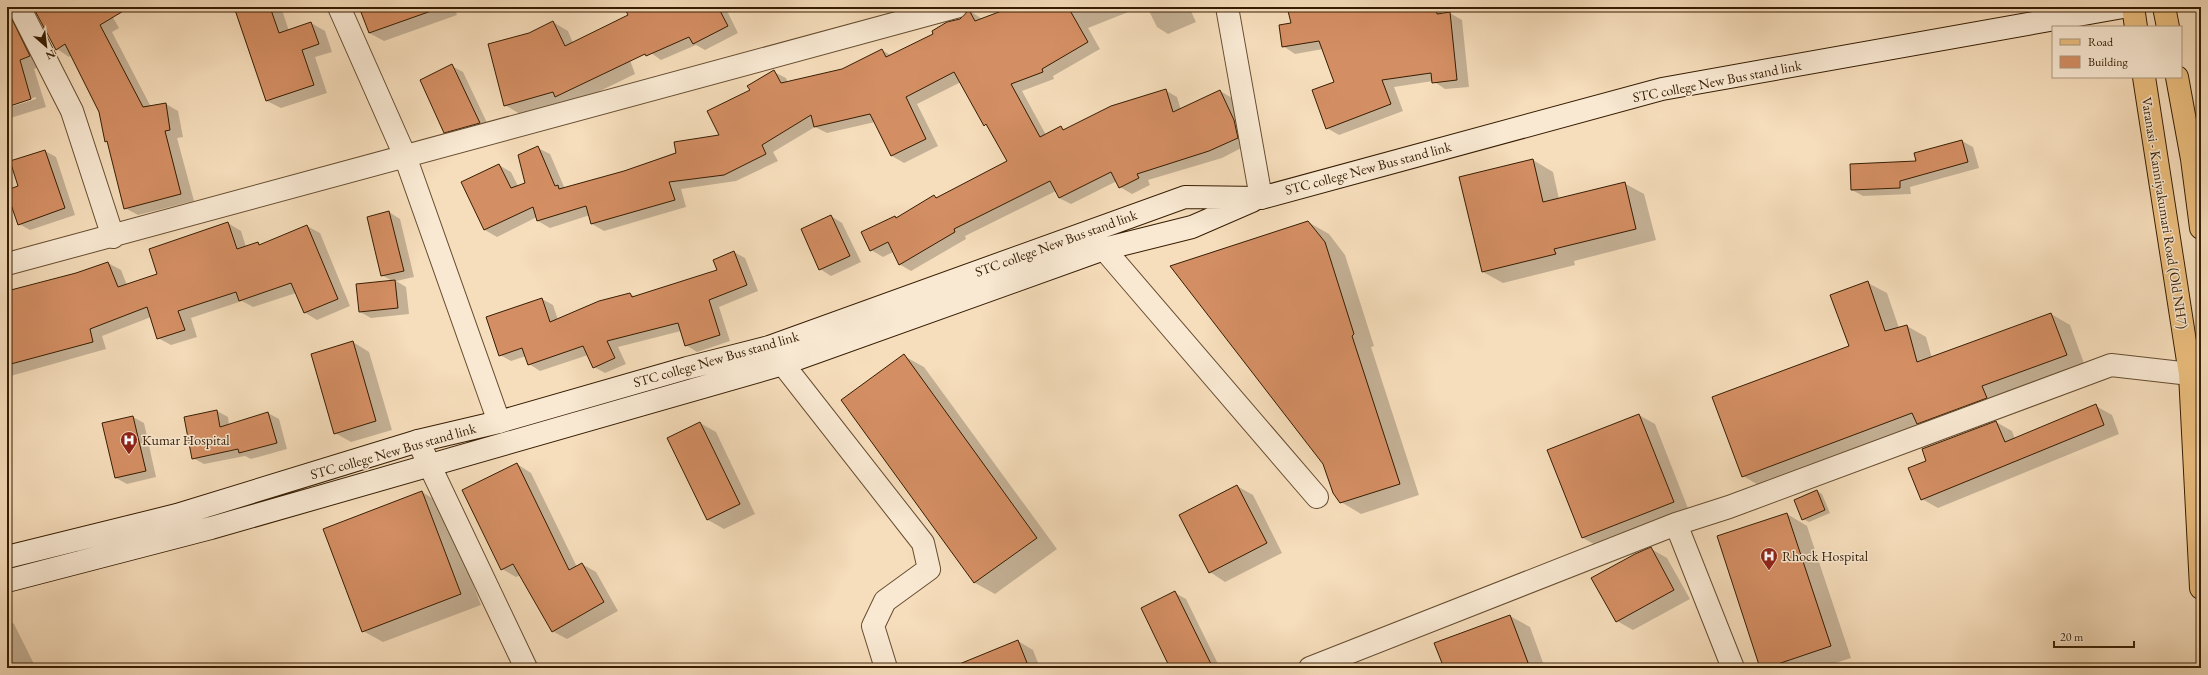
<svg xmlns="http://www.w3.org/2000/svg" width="2208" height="675" font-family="'EB Garamond',serif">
<rect width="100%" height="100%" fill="#f6ddbb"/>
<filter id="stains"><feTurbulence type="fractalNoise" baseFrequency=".005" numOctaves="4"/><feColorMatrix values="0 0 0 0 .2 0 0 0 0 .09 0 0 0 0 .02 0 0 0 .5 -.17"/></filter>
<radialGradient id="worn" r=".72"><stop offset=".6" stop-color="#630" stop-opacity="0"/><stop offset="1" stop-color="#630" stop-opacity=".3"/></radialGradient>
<path fill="#0003" d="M33,7H107L119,28L112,32L151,107L166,104L178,111L183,137L177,138L194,201L138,215L125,208L108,142L106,141L100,111L72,55L69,57L57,49Z
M234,7H281L289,31L311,23L325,31L332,52L315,57L327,93L281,108L267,101Z
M360,7H460L455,10L457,15L384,41L369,33Z
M638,7H725L738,33L705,50L696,45L661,60L651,53Z
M1015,7H1141L1088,28L1100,49L1053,76L1054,79L1022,91L1046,135L1061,128L1066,130L1165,90L1177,97L1181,110L1220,91L1232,98L1246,128L1249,144L1222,158L1148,180L1150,185L1132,194L1120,187L1117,181L1071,204L1059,198L1056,191L965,236L966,239L911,271L899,264L893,252L883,257L871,250L895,217L897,218L934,197L937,198L1008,162L961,82L917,104L938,146L904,163L892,156L875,122L827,133L815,127L773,152L778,161L736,181L681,189L686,207L604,231L592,224L590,215L550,228L538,221L537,217L497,237L485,230L463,183L499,165L511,172L518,186L526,183L538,148L550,154L565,189L625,171L720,136L751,91L774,72L786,78L788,83L842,70L882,50L892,56L960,20L970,11L982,19Z
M1147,7H1189L1196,22L1168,34L1157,27Z
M1288,7H1439L1442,14L1450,13L1462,20L1469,87L1445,89L1433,81L1394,87L1403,111L1339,135L1327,128L1336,83L1323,49L1295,54L1283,46L1292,24Z
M553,22L568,31L573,43L621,35L635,74L571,105L565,101L520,114L505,105L529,34Z
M16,30L31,38L44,64L34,69L46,107L7,119V108L36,99V97L7,106V32Z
M452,66L463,72L490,129L456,138L445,132Z
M1962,141L1973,147L1979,168L1910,187L1911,194L1863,196L1852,190Z
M45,151L56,157L75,215L30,230L19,224L20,187Z
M1533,160L1553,172L1559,199L1624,183L1644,194L1656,240L1574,261L1575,265L1503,283L1483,272L1460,178Z
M389,212L400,219L414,277L396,281L406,287L409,314L371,318L360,312L392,281L382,275Z
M831,216L842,223L861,262L831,276L820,269Z
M1308,222L1329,234L1345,255L1374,346L1371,347L1419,495L1361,514L1341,502Z
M228,223L241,231L246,247L258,243L261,245L307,226L320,233L350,306L317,320L304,312L296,293L253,307L242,301L191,318L197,337L171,345L158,338L151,317L102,336L106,349L7,377V292L76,274L108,263L121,270L127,285L159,275Z
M734,252L745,258L758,291L719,307L730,341L697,352L686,345L681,331L618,347L626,364L605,373L594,367L588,355L540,371L529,364L526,356L511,361L500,355L542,299L553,305L558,320L630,294L636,297L719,271Z
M1868,283L1887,293L1899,328L1907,326L1926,337L1932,358L2051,314L2070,325L2085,366L1762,487L1743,476L1850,347Z
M353,342L369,352L392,430L351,442L335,433Z
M904,356L924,367L1057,549L995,594L975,583L843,400Z
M2096,406L2112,415L2119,434L1938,508L1922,499L1928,461L1996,422L2012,431L2015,439Z
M217,411L228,417L229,425L268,413L279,419L287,449L251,459L245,456L204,464L193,458Z
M1639,415L1655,424L1689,511L1599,547L1583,538L1548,451Z
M133,417L144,423L156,477L127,484L116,478L103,423Z
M700,423L716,432L755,514L724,529L708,520Z
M517,464L531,473L577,567L582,564L596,572L618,611L567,639L552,631L521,575L516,577L502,569Z
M1237,486L1253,495L1282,553L1225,582L1210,572Z
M1817,491L1822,494L1830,513L1809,522L1803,519Z
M422,492L442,504L481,605L383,642L363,631Z
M1787,514L1807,526L1851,658L1820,668H1761Z
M1651,549L1667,558L1690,599L1633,630L1617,621Z
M1175,593L1186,599L1220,668H1172Z
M1510,616L1530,627L1545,668H1445Z
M7,620L14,624L36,668H7Z
M1018,641L1033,650L1040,668H954Z"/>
<path fill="#d48e63" stroke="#361d02" d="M33,7H130L100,25L143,107L166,103L170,130L165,131L181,194L124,209L107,141L105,142L99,112L65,44L56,50Z
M234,7H270L279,33L311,22L319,44L302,50L314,85L266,101Z
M359,7H434V10L369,33Z
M624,7H718L728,26L693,44L689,37L646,56L645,54L555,97L553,92L504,106L488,44L529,33L553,21L565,46L628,15Z
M1012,7H1068L1088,42L1042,69L1043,72L1011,84L1040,137L1061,126L1063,130L1111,106L1166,89L1173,112L1220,90L1234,120L1238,138L1209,151L1137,174L1139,178L1119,188L1111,172L1059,198L1050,181L954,229L955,232L899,265L888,242L870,251L861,232L895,216L896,218L934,195L936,198L1007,161L986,124L984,126L954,72L906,97L926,139L891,156L870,114L814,127L811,115L762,145L766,154L724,175L669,182L675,200L591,224L586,206L537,221L533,207L484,230L461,182L499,164L511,188L525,183L518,155L538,146L555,186L558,185L559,189L624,171L676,153L674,142L719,135L707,111L750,90L747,86L774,70L781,83L842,69L882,49L886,57L933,34L932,31L947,22L960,19L969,10L975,21Z
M1287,7H1436L1437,14L1450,12L1457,80L1432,83L1431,73L1382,80L1391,104L1326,129L1312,90L1334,82L1319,41L1282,47L1279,25L1291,23Z
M7,9L30,56L20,60L31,99L7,107Z
M452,64L480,123L444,133L420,80Z
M1962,140L1968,162L1900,181V188L1851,190L1850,164L1916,161L1914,153Z
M45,150L65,208L18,225L7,193V190L18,186L10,161Z
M1533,159L1543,202L1625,182L1636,229L1554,249L1556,254L1482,272L1459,177Z
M389,211L404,271L381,276L367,217Z
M831,215L850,256L819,270L801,229Z
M1308,221L1325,242L1354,334L1352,336L1400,484L1340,503L1333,493L1323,464L1170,266Z
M228,222L237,249L258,242L259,245L307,225L338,299L304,313L291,283L239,301L236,292L178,311L185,330L157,339L147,307L90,329L93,342L7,365V291L76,273L108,262L118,287L157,274L149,249Z
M734,251L747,285L709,300L720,335L685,346L678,323L607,341L615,358L593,368L583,346L528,365L522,348L499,356L486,317L542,298L550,322L599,301L630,293L632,297L717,270L713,260Z
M395,280L398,308L359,312L356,284Z
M1868,281L1885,331L1907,325L1917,362L2051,313L2067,355L1982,386L1987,398L1917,424L1912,413L1742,477L1712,397L1849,346L1830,295Z
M353,341L376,421L334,434L311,354Z
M904,354L1037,538L974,583L841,400Z
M2096,404L2104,425L1921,500L1908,468L1926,461L1922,449L1996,421L2005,442Z
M217,410L220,427L268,412L277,443L239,453L238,449L192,459L184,417Z
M1639,414L1674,502L1582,538L1547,450Z
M133,416L146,471L115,478L102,423Z
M700,422L740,504L707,520L667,438Z
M517,463L569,570L582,563L604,602L552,632L513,564L501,570L462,490Z
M1237,485L1267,543L1209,573L1179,515Z
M1817,490L1825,510L1802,520L1794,500Z
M422,491L461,594L362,632L323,529Z
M1787,513L1831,646L1766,668H1760L1717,536Z
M1651,547L1674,590L1616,622L1591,578L1635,554Z
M1175,591L1213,668H1170L1141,608Z
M1510,615L1530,668H1444L1434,643Z
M1018,640L1029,668H952V667Z"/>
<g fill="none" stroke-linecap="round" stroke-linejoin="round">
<defs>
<path id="street" d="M19,7L72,111L113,237
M339,7L405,156L499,422
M1227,7L1261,198
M1104,249L1317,497
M7,264L956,7
M771,349L923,543L929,569L885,601L873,626L886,668
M418,441L526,668
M1676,524L1733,668
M1310,668L1676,524L1729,507L2111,365L2190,374L2201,373"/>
<path id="secondary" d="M7,557L177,515L418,441L499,422L687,368L769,347L1185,197L1261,198L1662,89L2123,7
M7,581L211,528L783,364L1104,249L1192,227L1252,201"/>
<path id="primary" d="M2133,7L2136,27
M2164,7L2168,27
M2144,77L2190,374L2201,588
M2177,77L2192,159L2201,228"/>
</defs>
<use href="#street" stroke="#664d30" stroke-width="24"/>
<use href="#secondary" stroke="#361d02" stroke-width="24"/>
<use href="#primary" stroke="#361d02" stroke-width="24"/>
<use href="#street" stroke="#f9e9d3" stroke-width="22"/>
<use href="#secondary" stroke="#f9e9d3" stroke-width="22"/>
<use href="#primary" stroke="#ebbe7e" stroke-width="22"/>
</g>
<defs>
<symbol id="hospital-pin" viewBox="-11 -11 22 30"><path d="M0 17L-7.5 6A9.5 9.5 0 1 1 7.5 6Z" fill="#8f2418" stroke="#f9e9d3"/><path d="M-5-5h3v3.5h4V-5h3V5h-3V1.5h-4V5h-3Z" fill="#fff"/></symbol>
</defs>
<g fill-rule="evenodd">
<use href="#hospital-pin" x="119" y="430" width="20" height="27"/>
<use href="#hospital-pin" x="1759" y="546" width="20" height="27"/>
</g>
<g text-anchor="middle" stroke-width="3" stroke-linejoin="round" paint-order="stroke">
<g font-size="14" fill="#361d02" stroke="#f9e9d3">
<text transform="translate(1717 81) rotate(-11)" y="5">STC college New Bus stand link</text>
<text transform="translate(1368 168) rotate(-15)" y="5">STC college New Bus stand link</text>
<text transform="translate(2165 213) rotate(81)" y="5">Varanasi - Kanniyakumari Road (Old NH7)</text>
<text transform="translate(1056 243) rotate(-20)" y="5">STC college New Bus stand link</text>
<text transform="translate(716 359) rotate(-16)" y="5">STC college New Bus stand link</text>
<text transform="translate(393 451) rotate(-16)" y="5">STC college New Bus stand link</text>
</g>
<g font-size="14" fill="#361d02" stroke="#f9e9d3" text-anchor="start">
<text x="142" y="445">Kumar Hospital</text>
<text x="1782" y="561">Rhock Hospital</text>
</g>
</g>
<rect width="2208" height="675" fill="none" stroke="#f6ddbb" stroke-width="24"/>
<rect x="8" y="8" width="2192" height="659" fill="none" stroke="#361d02" stroke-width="2"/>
<rect x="12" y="12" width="2184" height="651" fill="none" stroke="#361d02"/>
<rect x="2052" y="26" width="130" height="52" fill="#f9e9d3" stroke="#ab977f"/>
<rect x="2060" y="39" width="20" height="6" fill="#ebbe7e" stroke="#ab977f"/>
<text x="2088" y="46" font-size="12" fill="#361d02">Road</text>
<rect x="2060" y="56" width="20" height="12" fill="#d48e63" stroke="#ab977f"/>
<text x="2088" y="66" font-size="12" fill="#361d02">Building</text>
<g transform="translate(46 46) rotate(152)" stroke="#f9e9d3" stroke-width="3" paint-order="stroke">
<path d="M0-3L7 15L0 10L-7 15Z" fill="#361d02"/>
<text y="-6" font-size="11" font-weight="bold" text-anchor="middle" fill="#361d02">N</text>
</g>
<path d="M2054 641v6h80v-6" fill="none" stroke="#361d02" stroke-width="2"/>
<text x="2060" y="641" font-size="12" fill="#361d02" stroke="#f9e9d3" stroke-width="3" paint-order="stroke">20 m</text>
<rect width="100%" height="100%" filter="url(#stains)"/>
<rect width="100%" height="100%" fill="url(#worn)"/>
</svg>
